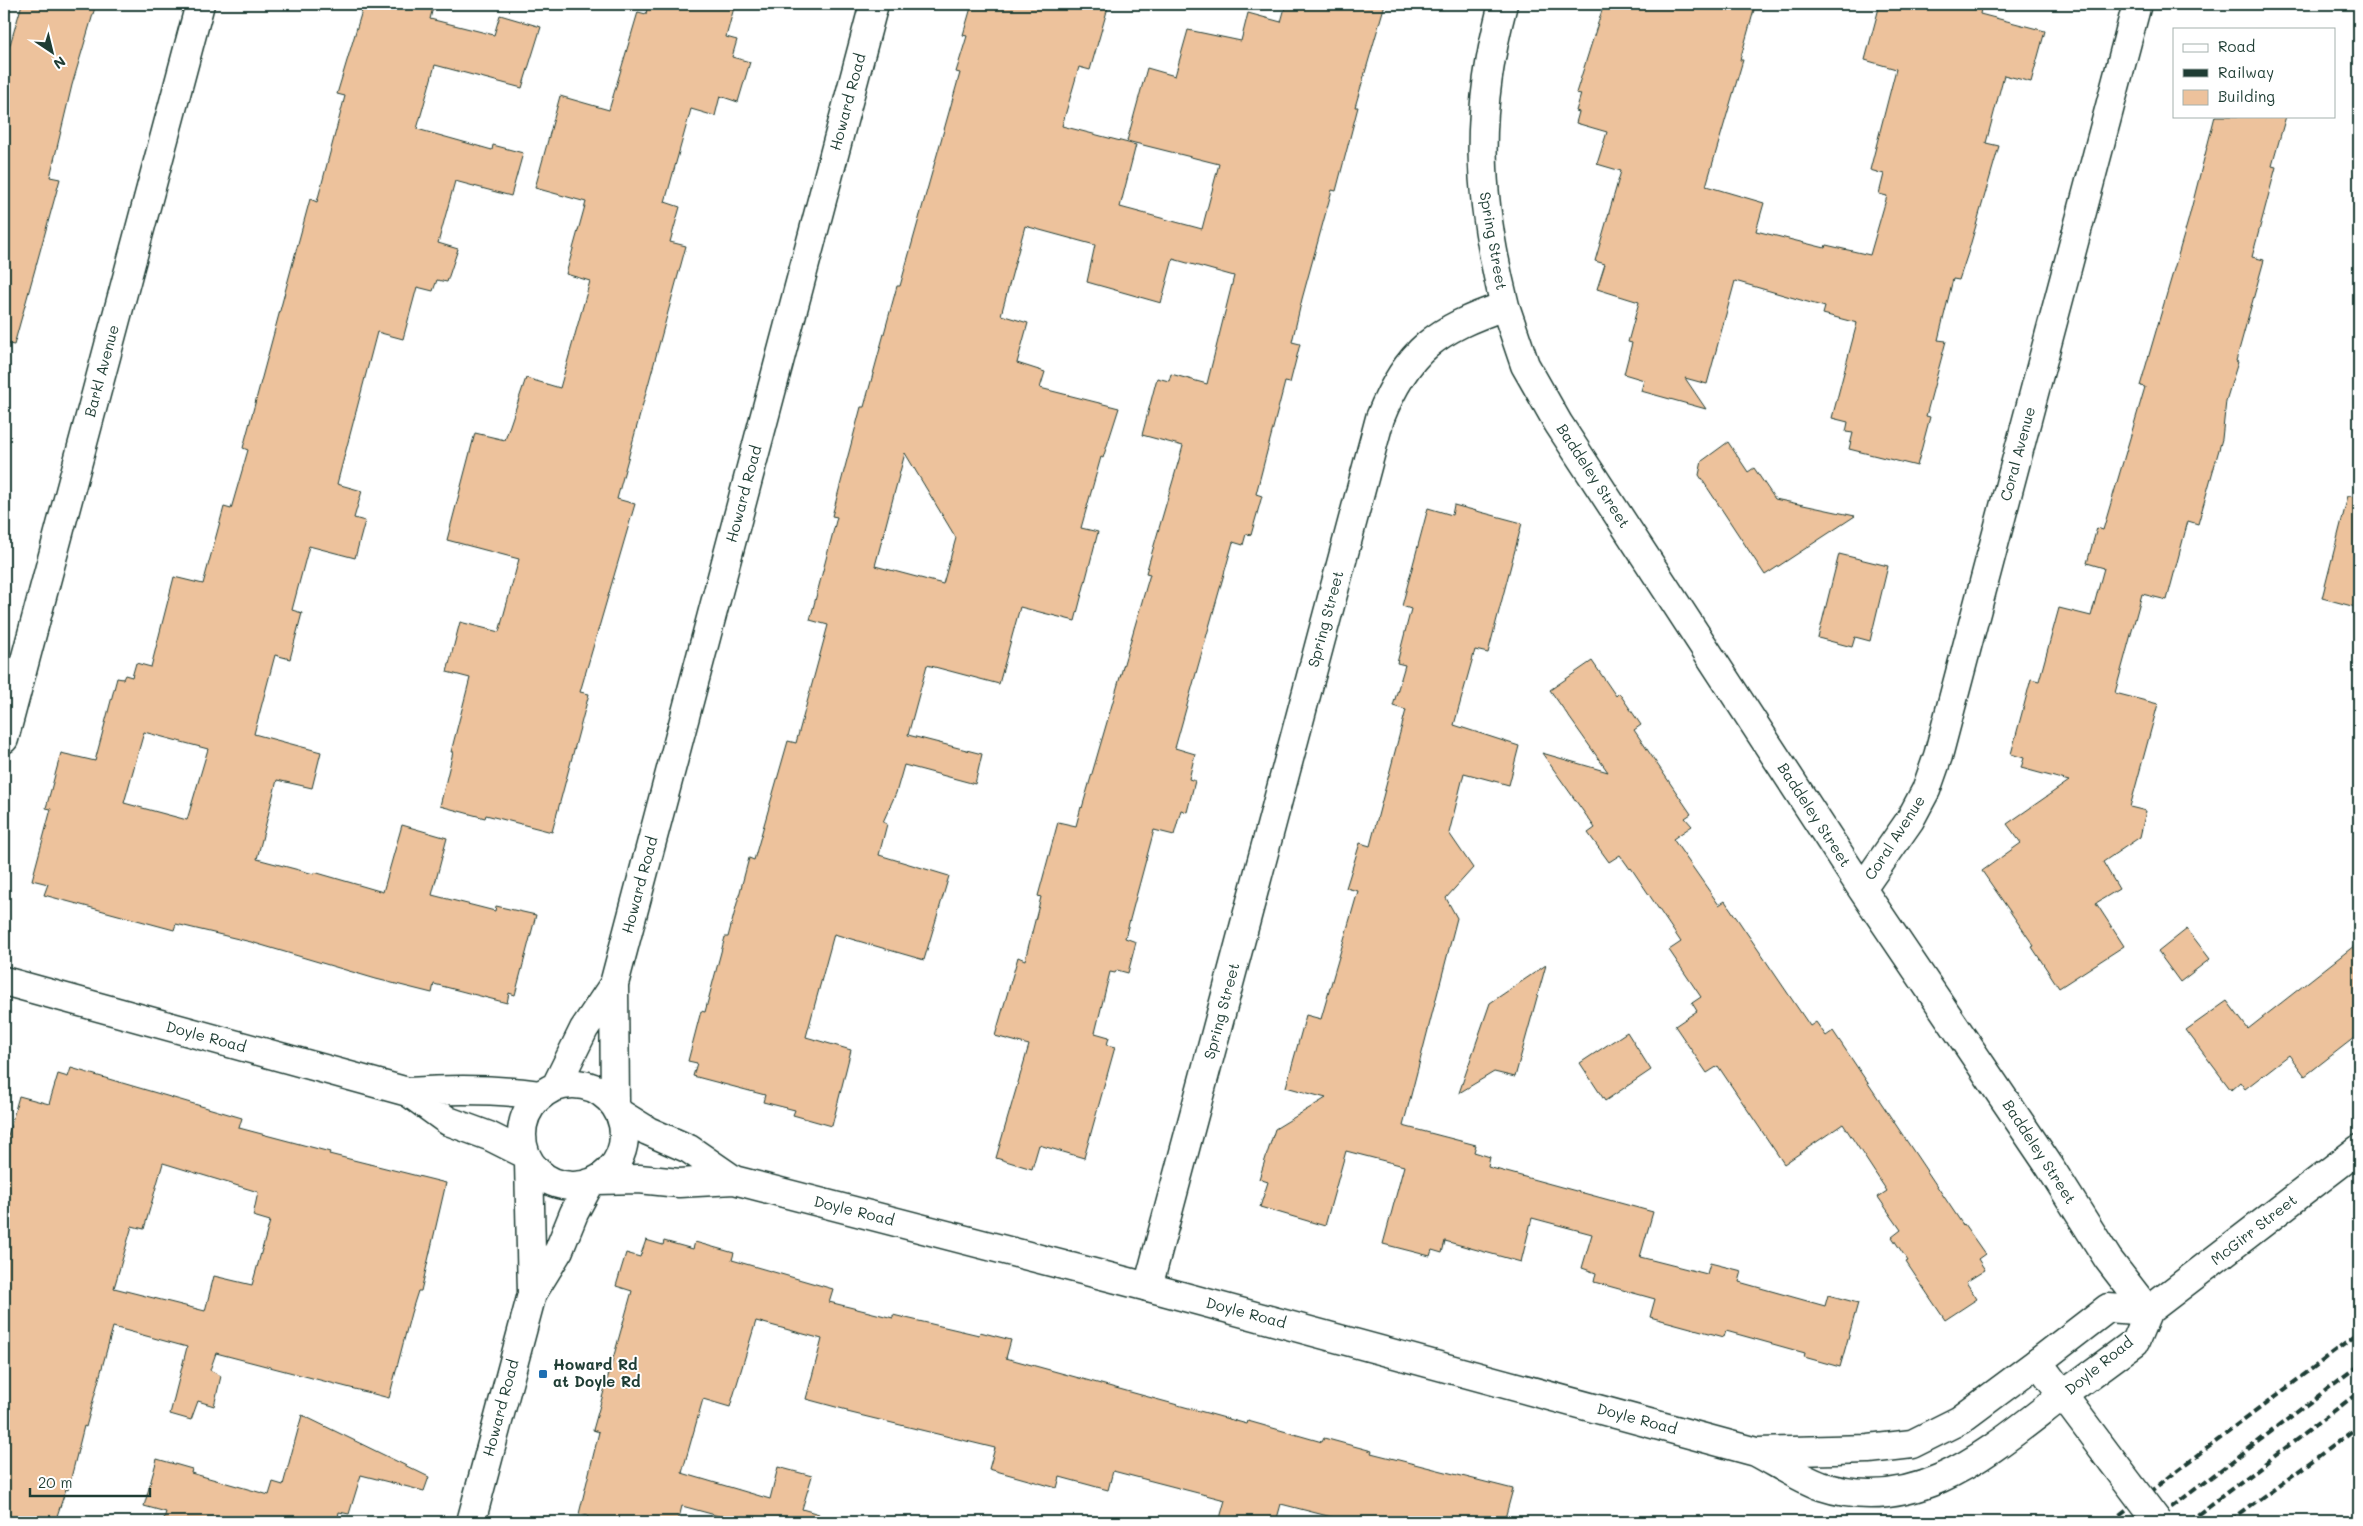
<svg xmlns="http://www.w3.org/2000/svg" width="2363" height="1526" font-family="Mali,sans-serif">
<rect width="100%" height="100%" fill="#fff"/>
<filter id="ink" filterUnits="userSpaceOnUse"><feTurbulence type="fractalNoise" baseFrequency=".02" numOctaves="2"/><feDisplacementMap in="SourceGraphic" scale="10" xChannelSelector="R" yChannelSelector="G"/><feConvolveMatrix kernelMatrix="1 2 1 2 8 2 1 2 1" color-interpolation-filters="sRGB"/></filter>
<g filter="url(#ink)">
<path fill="#edc29c" stroke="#1f3d34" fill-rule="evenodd" d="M22,4H96L72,85L50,177L60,179L14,345L4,343V47L9,48Z
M364,4H434L430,19L494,35L500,15L541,27L522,88L435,65L417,129L492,150L493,145L523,153L511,196L455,181L438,243L458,249L447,282L437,280L433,291L417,287L403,339L377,332L337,484L362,491L354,518L365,521L355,558L309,546L292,610L302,613L290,659L275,655L254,734L321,752L312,788L277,780L257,859L314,874V872L383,892L402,825L447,838L432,895L495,911L496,906L536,915L515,995L509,993L507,1003L434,984L432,993L376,979L251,942L176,924L174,930L44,895L48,884L32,880L51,809L46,808L61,753L95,761L117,678L123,679L125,675L132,677L136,663L151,667L174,577L203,584L224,507L231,509L248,450L243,448L310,199L317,202L345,96L337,94ZM144,732L208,749L187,820L124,803Z
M648,4H735L726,37L737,40L732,57L750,62L738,102L720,96L715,116L691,109L665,202L680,207L670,242L686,246L617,499L635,504L580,692L589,694L552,832L486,815L485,818L440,806L453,752H451L470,678L447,672L460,622L499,632L519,559L447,540L475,433L505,440L526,378L560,388L590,281L566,274L586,202L535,188L560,96L609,110L638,12L646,14Z
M972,4H1109L1090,70L1079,67L1062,126L1136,145L1120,207L1202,229L1219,164L1127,141L1147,68L1175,76L1188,30L1241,41L1248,13L1281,22L1286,4H1385L1355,107H1358L1336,191L1332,190L1302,299L1292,342L1300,344L1290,383L1285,382L1256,494L1262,496L1251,535L1246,534L1243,545L1233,542L1175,748L1195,754L1189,779L1195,781L1187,812L1181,810L1174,835L1154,830L1125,938L1136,942L1128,973L1117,970L1115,973L1110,972L1095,1033L1109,1037L1107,1045L1115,1047L1084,1158L1039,1145L1032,1169L996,1158L1029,1045L995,1036L1018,957L1025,960L1041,897L1038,896L1058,822L1076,826L1081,807L1082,808L1150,574L1146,573L1183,446L1142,435L1157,378L1169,381L1171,374L1207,384L1234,276L1173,259L1161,303L1087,282L1095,245L1025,226L1001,315L1028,323L1017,363L1045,372L1040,388L1119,408L1103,458L1101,457L1081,528L1098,532L1075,621L1020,607L999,684L927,665L908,735L982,754L975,784L904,765L896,793L883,822L887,824L879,855L949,876L924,960L834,934L806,1037L851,1050L832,1126L793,1115L795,1110L763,1102L765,1095L693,1076L697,1063L688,1061L701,1011L705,1012L725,937H728L749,858L754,860L788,741L796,743L828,625L810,620L837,517L832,516L861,407H864L897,286H900L960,73L956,72L967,36L963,35ZM905,453L956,538L943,584L875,566Z
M1604,4H1734L1754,10L1740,60H1743L1706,186L1764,203L1756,231L1825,248L1826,245L1870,255L1887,196L1879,194L1884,174L1870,170L1896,69L1865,60L1880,4H1982L1980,14L2045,31L2031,82L2004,75L1986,143L1999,146L1968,253L1959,280L1953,279L1938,340L1946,341L1926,416L1930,417L1917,466L1849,449L1853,433L1846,432L1848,422L1832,418L1857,323L1823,314L1825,307L1735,281L1707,384L1685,378L1706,409L1641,391L1644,380L1624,374L1632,343L1628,342L1639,302L1597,289L1605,264L1595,261L1621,171L1597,164L1607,132L1576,123L1579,112L1576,111L1581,94L1576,93Z
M2215,116H2286L2272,166L2276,167L2252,257L2264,260L2236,361L2238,362L2226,401L2222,439L2198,524L2188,521L2167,600L2142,594L2115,693L2158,704L2130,807L2146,811L2140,837L2103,862L2119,889L2096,903L2124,946L2059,988L2032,947L2034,946L1982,871L2021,843L2007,824L2069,781L2021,768L2024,758L2011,754L2031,679L2039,681L2059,608L2091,616L2104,568L2087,563L2097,528L2103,530L2145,387L2140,386L2188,221Z
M1728,442L1748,472L1754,468L1775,499L1855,516L1765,575L1699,475L1702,461Z
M2348,496L2359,497V608L2322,598Z
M1454,505L1522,523L1488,653L1475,650L1454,725L1519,746L1509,785L1464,773L1449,833L1473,868L1446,898L1457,918L1403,1126L1476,1145L1474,1152L1490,1157L1488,1167L1653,1212L1640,1257L1707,1274L1710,1263L1742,1271L1739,1282L1825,1306L1828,1295L1858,1303L1840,1367L1804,1357L1805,1353L1726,1331L1724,1337L1650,1317L1655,1299L1594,1282L1596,1273L1582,1268L1592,1234L1532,1218L1521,1262L1445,1241L1442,1253L1432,1250L1430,1256L1383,1244L1404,1166L1346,1151L1325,1226L1260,1207L1268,1182L1259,1179L1275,1129L1326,1098L1286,1087L1306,1015L1321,1019L1358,891L1346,888L1360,843L1370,846L1406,710L1393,706L1405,665L1397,663L1411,609L1402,606L1428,508L1452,515Z
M1839,554L1888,566L1870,641L1855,637L1852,647L1818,638Z
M1592,661L1616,696L1619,693L1641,725L1634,730L1691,814L1685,818L1692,826L1673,839L1719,905L1725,901L1810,1026L1816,1022L1826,1036L1833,1031L1963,1225L1964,1224L1985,1254L1978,1259L1985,1270L1966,1282L1977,1299L1945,1320L1906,1262L1908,1261L1892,1237L1901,1230L1878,1197L1887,1191L1843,1124L1784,1164L1718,1066L1707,1073L1675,1026L1697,1011L1692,1003L1701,997L1669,950L1681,942L1631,868L1630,869L1620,855L1609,862L1588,833L1595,828L1542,753L1608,772L1550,690Z
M2187,929L2210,959L2180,982L2158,952Z
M2359,942V1034L2305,1076L2289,1055L2245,1089L2240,1082L2231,1090L2186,1030L2227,1001L2248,1029Z
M1546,965L1515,1077L1494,1072L1459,1093L1490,1003Z
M1627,1032L1651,1070L1605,1101L1580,1063Z
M71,1068L242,1118L239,1128L330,1152L329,1154L446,1183L421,1291H418L411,1313L389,1398L216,1353L210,1370L221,1376L214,1406L198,1401L191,1420L170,1414L187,1347L113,1327L86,1427L84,1426L68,1490L66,1489L55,1522H4V1150L19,1096L49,1104L58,1074L68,1077ZM163,1163L258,1192L253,1216L270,1221L252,1285L214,1276L205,1311L114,1288L132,1226L144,1229Z
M646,1240L663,1245L664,1241L693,1249L695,1242L734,1253L732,1260L833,1289L829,1302L893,1318V1315L979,1335L980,1332L1011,1340L1006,1358L1247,1424L1248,1421L1322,1442L1324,1438L1372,1451L1371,1453L1513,1489L1504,1522H1351L1281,1504L1276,1522H1219L1225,1500L1113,1471L1108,1490L1060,1477L1057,1488L989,1469L995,1448L847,1412V1410L806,1399L822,1339L756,1321L730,1407L703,1399L682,1473L770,1499L778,1467L812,1476L802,1509L819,1514L818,1522H741L682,1506L678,1522H586L588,1516L579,1514L599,1432L593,1430L632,1291L616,1286L626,1253L640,1257Z
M302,1415L429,1477L424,1491L361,1475L349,1514L339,1512L337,1522H163L166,1512L144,1506L157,1459L192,1469L191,1473L269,1495L273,1482L283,1485Z"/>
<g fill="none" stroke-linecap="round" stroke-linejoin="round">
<defs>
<path id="street" d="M1505,306L1525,365L1558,423L1862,889L2050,1167L2108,1259L2148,1311
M4,739L200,4
M1862,889L1910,820L1926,790L1938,756L2137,4
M1148,1287L1380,418C1407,350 1437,329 1505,306C1477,195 1474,114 1503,4
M2038,1362L2108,1308L2148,1311
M2063,1395L2135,1342L2148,1311L2359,1149"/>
<path id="secondary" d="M4,981L408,1092C453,1089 497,1089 541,1095
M522 1135a51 51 0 1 1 102 0a51 51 0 1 1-102 0Z
M556,1086L584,1029L614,984
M408,1092L448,1121L489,1136L525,1154
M615,1105L614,984L874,4
M619,1113L648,1131L689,1149L734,1180
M597,1180L639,1179L679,1183L734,1180L1148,1287L1756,1452C1777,1463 1799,1478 1821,1486C1918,1518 1992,1449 2063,1395
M532,1294L559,1250L574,1213L590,1183
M1758,1452L1869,1449L1912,1444L1960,1420L2038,1362L2112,1461
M471,1522L532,1294L529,1162"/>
</defs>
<use href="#street" stroke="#1f3d34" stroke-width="31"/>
<use href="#secondary" stroke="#1f3d34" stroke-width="31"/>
<use href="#street" stroke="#fff" stroke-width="28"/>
<use href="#secondary" stroke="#fff" stroke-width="28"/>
<path stroke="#1f3d34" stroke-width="4" stroke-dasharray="8 4" stroke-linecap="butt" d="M2110,1522L2359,1333
M2152,1522L2359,1365
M2188,1522L2359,1392
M2230,1522L2359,1426"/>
<defs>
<path id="secondary-bridge" d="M2112,1461L2158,1522"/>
</defs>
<use href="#secondary-bridge" stroke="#1f3d34" stroke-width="31" stroke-linecap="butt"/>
<use href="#secondary-bridge" stroke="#fff" stroke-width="28"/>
</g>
</g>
<rect fill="#1f6fb2" stroke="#fff" stroke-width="2" x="538" y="1369" width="10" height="10" rx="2.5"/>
<g text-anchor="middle" stroke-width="4" stroke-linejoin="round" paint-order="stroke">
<g font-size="15" fill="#1f3d34" stroke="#fff">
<text transform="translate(848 102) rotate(-75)" y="5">Howard Road</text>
<text transform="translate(1493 241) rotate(80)" y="5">Spring Street</text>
<text transform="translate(102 371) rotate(-75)" y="5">Barkl Avenue</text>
<text transform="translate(2018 454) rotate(-75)" y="5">Coral Avenue</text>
<text transform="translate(1593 476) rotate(57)" y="5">Baddeley Street</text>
<text transform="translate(744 494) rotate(-75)" y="5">Howard Road</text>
<text transform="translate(1326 619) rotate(-75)" y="5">Spring Street</text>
<text transform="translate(1814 815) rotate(57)" y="5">Baddeley Street</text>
<text transform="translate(1895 838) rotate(-57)" y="5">Coral Avenue</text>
<text transform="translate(640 885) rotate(-75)" y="5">Howard Road</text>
<text transform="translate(1222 1011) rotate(-75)" y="5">Spring Street</text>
<text transform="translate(206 1037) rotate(15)" y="5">Doyle Road</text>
<text transform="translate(2039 1152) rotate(57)" y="5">Baddeley Street</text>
<text transform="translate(854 1211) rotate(14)" y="5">Doyle Road</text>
<text transform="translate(2254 1230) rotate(-38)" y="5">McGirr Street</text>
<text transform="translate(1246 1313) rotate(15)" y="5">Doyle Road</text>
<text transform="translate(2099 1366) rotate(-39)" y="5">Doyle Road</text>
<text transform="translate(501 1408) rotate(-75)" y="5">Howard Road</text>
<text transform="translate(1637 1419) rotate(15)" y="5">Doyle Road</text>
</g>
<g font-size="15" font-weight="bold" fill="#1f3d34" stroke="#fff" text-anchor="start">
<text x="553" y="1370">Howard Rd<tspan x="553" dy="17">at Doyle Rd</tspan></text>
</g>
</g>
<rect width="2363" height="1526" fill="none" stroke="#fff" stroke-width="20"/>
<rect x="10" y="10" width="2343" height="1506" fill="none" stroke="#1f3d34" stroke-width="2" filter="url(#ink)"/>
<rect x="2173" y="28" width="162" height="90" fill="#ffffff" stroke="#a5b1ae"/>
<rect x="2183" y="44" width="25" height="8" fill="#ffffff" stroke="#a5b1ae"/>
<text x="2218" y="52" font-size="15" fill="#1f3d34">Road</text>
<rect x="2183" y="69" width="25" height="8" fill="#1f3d34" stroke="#a5b1ae"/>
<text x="2218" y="78" font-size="15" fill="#1f3d34">Railway</text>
<rect x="2183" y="90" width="25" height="15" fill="#edc29c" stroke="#a5b1ae"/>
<text x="2218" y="102" font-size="15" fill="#1f3d34">Building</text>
<g transform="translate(52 52) rotate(145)" stroke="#ffffff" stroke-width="4" paint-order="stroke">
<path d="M0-4L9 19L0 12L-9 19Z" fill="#1f3d34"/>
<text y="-8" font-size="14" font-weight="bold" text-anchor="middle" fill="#1f3d34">N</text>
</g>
<path d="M30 1488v8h120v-8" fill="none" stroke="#1f3d34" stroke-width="2.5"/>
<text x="38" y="1488" font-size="15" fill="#1f3d34" stroke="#ffffff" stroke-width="4" paint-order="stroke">20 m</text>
</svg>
